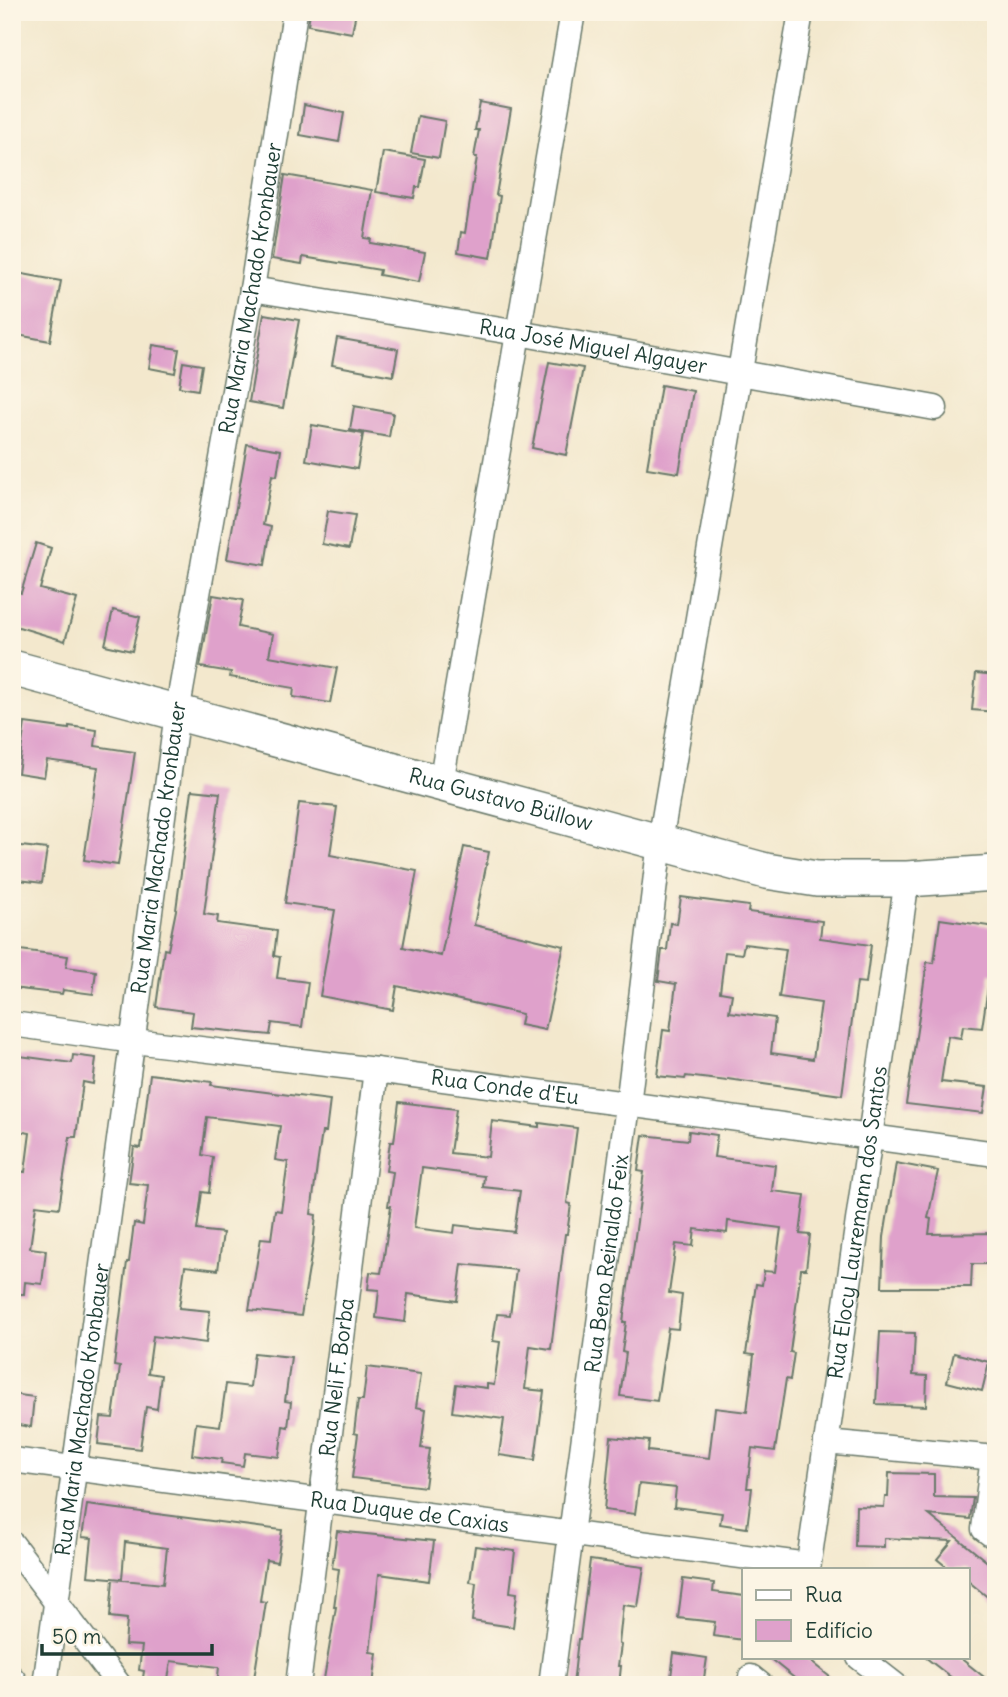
<svg xmlns="http://www.w3.org/2000/svg" width="1008" height="1697" font-family="Delius,sans-serif">
<rect width="100%" height="100%" fill="#fcf5e5"/>
<filter id="ink" filterUnits="userSpaceOnUse"><feTurbulence type="fractalNoise" baseFrequency=".0143" numOctaves="2"/><feDisplacementMap in="SourceGraphic" scale="14" xChannelSelector="R" yChannelSelector="G"/><feConvolveMatrix kernelMatrix="1 2 1 2 8 2 1 2 1" color-interpolation-filters="sRGB"/></filter>
<filter id="wash" filterUnits="userSpaceOnUse"><feTurbulence type="fractalNoise" baseFrequency=".00686" numOctaves="4" result="noise"/><feDisplacementMap in="SourceGraphic" scale="28" xChannelSelector="R" yChannelSelector="G"/><feGaussianBlur stdDeviation="1.57" result="paint"/><feColorMatrix in="noise" values="0 0 0 0 0 0 0 0 0 0 0 0 0 0 0 0 0 1.4 0 .05"/><feComposite in="paint" operator="in"/></filter>
<g filter="url(#wash)">
<rect width="100%" height="100%" fill="#f3e8cd"/>
<g id="blocks">
<path fill="#dfa1cb" fill-rule="evenodd" d="M310,12H356L352,33L308,25Z
M480,103L511,109L496,195L500,196L491,258L458,252L461,232L465,233L477,157H474L479,130H475Z
M304,105L344,113L339,142L300,135Z
M418,116L445,121L439,158L411,153Z
M383,152L425,159L420,187H416L414,198L376,192Z
M285,175L372,190L364,238L371,239L370,243L425,252L419,282L379,275L380,270L303,257L302,264L272,259Z
M12,272L61,281L50,341L12,334Z
M264,314L299,320L283,408L249,402Z
M337,338L398,349L393,376L332,365Z
M153,345L179,349L175,373L149,368Z
M183,362L202,365L198,390L179,387Z
M549,362L583,368L566,455L532,448Z
M661,385L693,391L679,473L647,468Z
M354,406L393,413L389,437L350,430Z
M312,425L363,434L357,469L306,460Z
M247,444L281,450L277,476L272,475L263,525L271,527L265,565L227,559Z
M328,511L355,515L349,549L322,544Z
M36,543L51,548L40,589L77,599L65,641L12,625V590L21,593Z
M213,595L243,600L238,627L273,634L269,656L337,668L330,703L293,697L294,688L230,677L231,672L200,667Z
M113,610L140,617L132,651L105,645Z
M976,673L996,675V712L972,710Z
M25,723L69,729V726L97,730L95,746L135,752L118,865L84,860L98,767L47,760L44,777L18,773Z
M192,790L220,793L204,914L218,916L217,923L277,931L274,956L280,957L277,978L308,982L302,1027L272,1023L270,1035L191,1027L193,1012L156,1007L164,949L168,950L176,910Z
M299,803L337,807L330,855L417,871L403,947L441,956L464,847L489,852L474,925L564,946L545,1030L520,1025L522,1014L397,986L393,1010L320,996L335,910L285,903Z
M12,845L47,849L42,883L12,879Z
M681,897L749,906L748,912L822,921L820,938L871,945L866,983L857,982L842,1095L728,1079L727,1081L686,1076L685,1079L657,1076L663,1030L670,1031L676,984L658,981L662,950H667L670,923L677,924ZM744,944L786,949L779,997L821,1003L813,1059L771,1053L775,1018L729,1012L732,994L720,992L725,952L742,954Z
M940,919L996,927V975L990,974L982,1028L963,1026L961,1038L948,1036L941,1082L987,1087L983,1113L906,1104L927,962L934,963Z
M12,949L68,956L66,967L96,971L93,994L63,990L62,994L12,988Z
M12,1055L72,1063L73,1055L96,1058L93,1084L83,1082L76,1137H70L59,1208L36,1205L30,1248L46,1250L42,1284L25,1282L24,1294H12V1170L25,1172L30,1133L12,1130Z
M150,1074L212,1082L211,1085L330,1100L326,1132H322L317,1166L311,1214L316,1215L313,1245L301,1316L249,1310L261,1238L271,1239L275,1210L281,1211L288,1162L275,1160L280,1126L207,1117L202,1155L213,1157L209,1193L202,1192L197,1230L223,1233L218,1270L185,1266L179,1308L210,1311L206,1343L153,1336L148,1373L161,1375L157,1409L146,1407L140,1449L98,1444L101,1417L113,1418L120,1367L114,1366L127,1262H129L134,1223L143,1225L148,1185L129,1183L134,1147L141,1148Z
M399,1102L456,1109L450,1153L488,1157L492,1121L539,1127V1123L577,1128L567,1203L571,1204L567,1234H565L551,1349L530,1346L525,1389L544,1391L535,1460L499,1455L504,1419L452,1412L456,1384L487,1388V1384L494,1385L500,1342L493,1341L497,1314L510,1315L516,1270L462,1264L457,1301L408,1294L405,1322L376,1318L379,1290L368,1289L370,1272L381,1273L384,1256L391,1206H388L393,1172L386,1171L390,1142H394ZM422,1168L484,1176L483,1187L520,1191L514,1232L455,1225L454,1233L414,1228Z
M689,1131L717,1135L714,1157L775,1165L772,1191L805,1195L800,1234L810,1235L806,1269H801L790,1352L794,1353L790,1380L786,1379L775,1451L752,1448L747,1488H752L747,1528L720,1524L722,1513L674,1507L676,1488L639,1484L635,1514L604,1510L611,1437L649,1441L648,1451L709,1458L715,1408L747,1412L754,1355L746,1354L756,1284L762,1285L764,1271L775,1272L781,1228L728,1221L727,1233L695,1229L693,1246L676,1244L669,1293L682,1295L678,1329L668,1328L657,1401L620,1396L626,1353L622,1352L626,1322H623L644,1172L638,1171L643,1135L688,1140Z
M896,1163L938,1171L928,1218L931,1219L929,1234L996,1233V1264H972L971,1287H882L884,1237Z
M880,1332L915,1333L913,1375L927,1376L926,1406L876,1404Z
M254,1353L291,1357L285,1401L291,1402L288,1427L283,1426L279,1457L245,1453L243,1466L221,1463L222,1459L192,1455L196,1423L220,1426L226,1384L250,1387Z
M954,1353L989,1362L982,1391L947,1382Z
M367,1367L421,1374L416,1407L426,1409L421,1448L430,1449L425,1487L352,1478L358,1434L354,1433L358,1400H363Z
M12,1394L34,1397L31,1427L12,1424Z
M889,1473L934,1474V1497L973,1498L970,1519L929,1515L996,1569V1604L968,1581V1569H949L937,1559L952,1541L884,1538V1547L855,1546L856,1506L884,1507L885,1497H888Z
M87,1505L282,1530L277,1562L266,1560L260,1601L266,1602L253,1685H217L219,1667L171,1661L167,1685H142L144,1671L139,1670L142,1646L125,1645L127,1619L110,1617L113,1579L163,1584L167,1548L125,1542L122,1579L88,1576L92,1538L82,1537Z
M337,1531L434,1541L429,1581L379,1574L370,1652L377,1653L373,1685H323L336,1607H334L339,1569L332,1568Z
M475,1546L515,1551L510,1592L517,1593L513,1627L472,1621L476,1583L470,1582Z
M590,1560L644,1567L638,1607L623,1605L619,1644L621,1645L618,1666H621L619,1685H573L578,1639H580Z
M683,1579L714,1583L713,1592L744,1596V1640L713,1636L715,1622L678,1618Z
M674,1653L707,1658L703,1685H670Z
M768,1657H805L840,1685H803Z
M925,1657H959L994,1685H961Z"/>
</g>
</g>
<g filter="url(#ink)">
<use href="#blocks" fill-opacity="0" stroke="#69796a" stroke-width="2"/>
<g fill="none" stroke-linecap="round" stroke-linejoin="round">
<defs>
<g id="street">
<path id="s1" d="M252,289L518,333L935,408"/>
<path d="M441,783L573,12"/>
<path id="s2" d="M12,1024L134,1041L376,1070L996,1154"/>
<path d="M826,1442L996,1458"/>
<path d="M993,1457L984,1529L996,1538"/>
<path id="s3" d="M12,1460L808,1565"/>
<path d="M12,1544L119,1685"/>
<path id="s4" d="M808,1569L907,879"/>
<path d="M859,1657L895,1685"/>
<path d="M751,1677L761,1685"/>
<path d="M12,1678L17,1685"/>
<path id="s5" d="M45,1685L177,713L252,289L295,12"/>
<path id="s6" d="M298,1685L376,1070"/>
<path id="s7" d="M551,1685L628,1105L660,842L801,12"/>
</g>
<g id="secondary">
<path id="s8" d="M12,668L766,871L817,879H907L996,873"/>
</g>
</defs>
<use href="#street" stroke="#69796a" stroke-width="27"/>
<use href="#secondary" stroke="#69796a" stroke-width="38"/>
<use href="#street" stroke="#fff" stroke-width="24"/>
<use href="#secondary" stroke="#fff" stroke-width="35"/>
</g>
</g>
<g text-anchor="middle" stroke-width="7" stroke-linejoin="round" paint-order="stroke">
<g font-size="21" fill="#1f3d34" stroke="#fcf5e5">
<text dy="7" stroke="none"><textPath href="#s5" startOffset="1412">Rua Maria Machado Kronbauer</textPath></text>
<text dy="7" stroke="none"><textPath href="#s1" startOffset="346">Rua José Miguel Algayer</textPath></text>
<text dy="7" stroke="none"><textPath href="#s8" startOffset="506">Rua Gustavo Büllow</textPath></text>
<text dy="7" stroke="none"><textPath href="#s5" startOffset="845">Rua Maria Machado Kronbauer</textPath></text>
<text dy="7" stroke="none"><textPath href="#s2" startOffset="497">Rua Conde d'Eu</textPath></text>
<text dy="7" stroke="none"><textPath href="#s4" startOffset="350">Rua Elocy Lauremann dos Santos</textPath></text>
<text dy="7" stroke="none"><textPath href="#s7" startOffset="425">Rua Beno Reinaldo Feix</textPath></text>
<text dy="7" stroke="none"><textPath href="#s6" startOffset="310">Rua Neli F. Borba</textPath></text>
<text dy="7" stroke="none"><textPath href="#s5" startOffset="278">Rua Maria Machado Kronbauer</textPath></text>
<text dy="7" stroke="none"><textPath href="#s3" startOffset="401">Rua Duque de Caxias</textPath></text>
</g>
</g>
<rect width="1008" height="1697" fill="none" stroke="#fcf5e5" stroke-width="42"/>
<rect x="742" y="1568" width="228" height="91" fill="#fcf5e5" stroke="#a4ab9e" stroke-width="2"/>
<rect x="756" y="1590" width="35" height="10" fill="#ffffff" stroke="#a4ab9e" stroke-width="2"/>
<text x="805" y="1602" font-size="21" fill="#1f3d34">Rua</text>
<rect x="756" y="1620" width="35" height="21" fill="#dfa1cb" stroke="#a4ab9e" stroke-width="2"/>
<text x="805" y="1638" font-size="21" fill="#1f3d34">Edifício</text>
<path d="M42 1644v10h170v-10" fill="none" stroke="#1f3d34" stroke-width="3.5"/>
<text x="52" y="1644" font-size="21" fill="#1f3d34" stroke="#fcf5e5" stroke-width="5" paint-order="stroke">50 m</text>
</svg>
